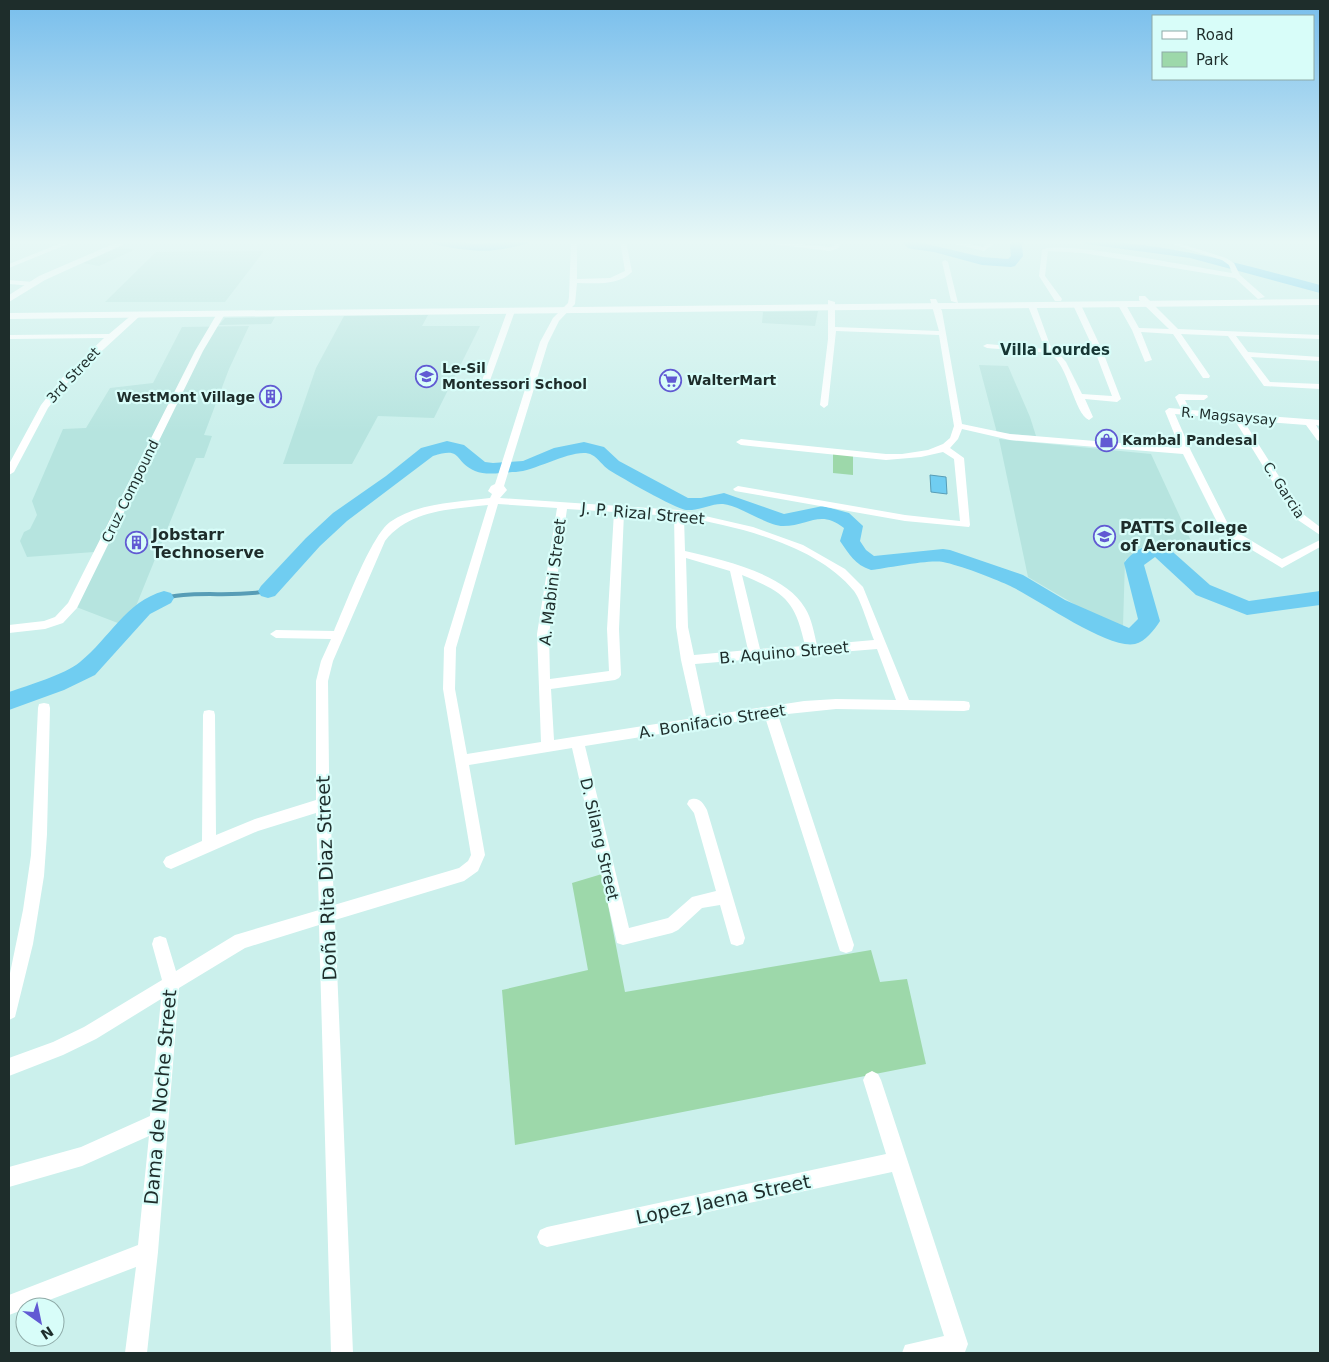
<svg xmlns="http://www.w3.org/2000/svg" width="1329" height="1362" font-family="'DejaVu Sans',sans-serif">
<rect width="100%" height="100%" fill="#cbf0ec"/>
<path fill="#b6e4df" d="M120,247L134,250L99,266L83,263Z
M264,251L225,302H105L156,252Z
M818,311L815,326L762,323L763,312Z
M428,315L422,326H480L434,418L378,416L352,464H283L316,368L344,316Z
M275,317L271,324L219,325L225,318Z
M249,326L229,369L204,435L212,436L204,458H196L134,611L123,625L71,605L94,552L27,557L20,541L24,532L30,529L37,515L32,501L63,429L86,428L110,388L153,383L182,327Z
M979,365L1008,366L1030,417L1036,436L997,433Z
M999,439L1151,454L1193,545H1147L1138,550L1125,560L1123,626L1086,611L1028,577Z"/>
<path fill="#9dd8aa" d="M833,453L853,454V475L833,473Z
M602,874L625,992L871,950L880,982L907,979L926,1064L515,1145L502,990L588,970L572,883Z"/>
<path fill="#70cdf1" stroke="#579db6" d="M930,475L946,477L947,494L931,492Z"/>
<g fill="none" stroke-linecap="round" stroke-linejoin="round">
<path stroke="#579db6" stroke-width="4" d="M164,598C198,590 233,598 268,591"/>
<path fill="#70cdf1" fill-rule="evenodd" d="M430,241H455L474,244L531,241L529,243C496,252 482,253 448,247C442,246 435,245 430,241Z
M901,241H914L982,257L1008,259L1011,256L1010,245L1013,241H1025L1022,245L1023,256L1015,266L1011,267L982,265L934,252L912,249L908,248Z
M1080,241C1163,241 1240,264 1320,285V293L1190,258L1086,244Z
M447,441L464,445L485,462L493,463L523,461L554,448L584,442L604,447L619,461L688,498H701L724,493L784,514L823,506L849,513L863,526L860,541L866,550L874,556L943,549L950,550L1023,575L1065,600L1129,628L1138,619L1124,563C1132,551 1150,541 1165,545L1210,585L1249,601L1320,591V605L1247,615L1196,595L1155,557L1144,565L1160,621C1155,629 1145,642 1135,644C1108,650 1035,597 1008,585C993,578 959,565 943,562C930,559 887,568 871,570C855,565 849,554 840,541L844,528C820,509 809,526 783,526C767,526 739,505 723,504C712,503 700,511 686,510C674,508 622,478 609,470C603,466 598,458 592,455C577,446 536,471 516,472C504,472 487,476 475,471C453,461 463,446 433,456L347,521L320,546L275,596L268,598L261,596L258,591L261,586L306,538L333,513L386,476L421,448Z
M164,591L171,593L174,598L171,603L150,614L95,675L64,690L9,710V692C29,685 64,675 80,662C110,638 125,602 164,591Z"/>
<path fill="#fff" fill-rule="evenodd" d="M9,241H17L9,245Z
M66,241H75L9,268V264Z
M571,241H577V279L610,278L625,271L620,241H626L632,272C618,286 595,283 577,283L575,304L559,321L548,343L504,486L507,490L500,498L679,510L753,527L803,545L845,569L863,587L909,700L964,701L969,702L970,706L969,710L964,711L836,709L778,715L854,945L852,951L846,953L840,951L838,945L765,717L585,746L629,928L668,918L692,897L716,891L694,813L687,804L689,800C698,796 703,802 707,810L745,938L743,944L737,946L731,944L720,905L702,908L678,930L672,933L623,945L617,943L572,748L469,765L485,855L478,871L464,881L335,920L353,1353H331L319,925L245,948L179,988L158,1252L147,1353H125L136,1267L31,1307H25V1309L9,1315V1295L138,1245L149,1136L82,1166L9,1187V1167L81,1147L150,1116L161,999L96,1039L63,1055L9,1076V1058L53,1042L84,1027L162,980L152,944L154,938L160,936L166,938L176,971L235,935L319,910L316,813L258,831L171,869L166,867L163,862L166,857L202,841L203,715L204,711L209,710L214,711L215,715L216,835L255,819L316,800V681L321,661L331,639L276,638L270,634L276,630L334,631C345,606 371,536 390,522C417,503 458,502 490,498L492,494L488,491L491,486L495,484L497,478L540,342L553,318L568,303L569,297ZM498,504L557,508L537,634L541,742L467,754L455,689L456,648ZM488,505L444,648L443,689L471,855L468,861L459,868L334,905L329,771L328,681L333,661L385,541C409,510 452,509 488,505ZM567,509L614,512L607,629L609,671L550,679L549,634ZM624,513L674,516L676,627L681,660L694,718L554,740L551,689L615,680L619,678L621,675L619,629ZM684,517C739,527 817,545 854,591C861,600 869,628 874,640L817,645C814,633 812,619 805,608C785,573 722,560 685,551ZM686,558L730,571L748,650L694,655L688,627ZM742,575C785,593 795,600 805,646L760,649ZM877,649L896,700L836,699L804,701L706,716L695,664Z
M748,241H771L830,247L834,246L835,241H841L839,248L830,251Z
M942,241H955L983,247L991,241H998L984,251Z
M1162,241H1172L1226,258L1234,263L1240,275L1265,297L1258,299L1235,278L1083,253L1048,251L1045,276L1062,299L1061,301H1055L1039,276L1042,250C1058,239 1204,269 1232,273L1229,265L1222,260Z
M945,260L948,262L958,303L951,301L942,262Z
M9,280L33,282L36,284L33,286L9,284Z
M1139,296H1145L1178,329L1320,335V339L1236,336L1248,352L1320,357V361L1251,357L1270,382L1320,384V389L1264,386L1228,336L1181,334L1210,376L1209,378H1203L1173,334L1141,332L1152,360L1145,362L1132,330L1118,305L1119,303H1125L1139,328L1169,329L1139,300Z
M930,299H936L942,311L962,424L1010,434L1180,448L1165,411L1169,408L1181,409L1175,397L1179,394L1207,395L1208,397L1204,400H1185L1190,410L1320,420V426L1316,425L1320,432V441L1317,440L1306,425L1243,420L1303,514L1320,527V535L1295,518L1234,419L1175,414L1191,451L1230,528L1282,559L1320,540V547L1282,568L1222,532L1183,454L1010,440L962,429L958,439L950,448L964,458L970,525L969,527L905,521L735,491L733,489L738,486L905,515L960,521L954,459L943,452L921,457L886,460L741,445L736,442L741,439L886,454H902L928,450L943,444L950,438L954,426L939,335L836,331L828,405L824,408L820,405L828,339V300L835,302V327L939,331Z
M1074,303L1081,305L1103,352L1121,399L1117,402L1085,399L1093,417L1089,420C1074,414 1068,363 1050,354C1043,351 998,349 987,348L983,346L987,344L1045,349L1028,306L1032,304L1036,306L1050,345L1054,350H1094L1073,305ZM1059,354H1096L1112,396L1082,394L1066,362Z
M508,309L515,311L488,386L481,388L480,386Z
M218,312L225,314L203,351L77,608L63,623L45,629L9,633V625L44,621L55,617L68,603L195,351Z
M134,313L141,315L68,382L48,408L14,472L9,475V464L41,405L62,378L104,338L9,339V335L109,334Z
M44,703L49,704L50,708L47,834L44,876L33,944L15,1017L9,1020V978L23,910L31,855L38,708L39,704Z
M872,1071L878,1074L881,1080L968,1344L965,1352L902,1353L905,1345L944,1336L892,1172L547,1247L540,1244L537,1237L540,1230L547,1227L886,1154L863,1080L866,1074Z"/>
<path fill="#fff" fill-rule="evenodd" d="M120,241H131L45,280L9,302V295L39,276Z"/>
<path fill="#fff" fill-rule="evenodd" d="M1320,299V305L9,319V313Z"/>
</g>
<linearGradient id="sky" x2="0" y2="1"><stop stop-color="#78beec"/><stop offset="0.56" stop-color="#e8f8f6"/><stop offset="1" stop-color="#e8f8f6" stop-opacity="0"/></linearGradient>
<rect width="1329" height="432" fill="url(#sky)"/>
<defs>
<symbol id="school-ring" viewBox="-11 -11 22 22"><circle r="9.5" fill="#d8fdf9" stroke="#615ad3" stroke-width="1.5"/><path d="M0-5L7-2L0 1L-7-2ZM-4 1L0 2.5L4 1V4Q0 6-4 4Z" fill="#615ad3"/></symbol>
<symbol id="supermarket-ring" viewBox="-11 -11 22 22"><circle r="9.5" fill="#d8fdf9" stroke="#615ad3" stroke-width="1.5"/><path d="M-6-5.5h2.5l.6 2H6L4.5 2H-2.5L-4.4-4H-6ZM-1.5 3.2a1.3 1.3 0 1 0 .1 0ZM3 3.2a1.3 1.3 0 1 0 .1 0Z" fill="#615ad3"/></symbol>
<symbol id="building-ring" viewBox="-11 -11 22 22"><circle r="9.5" fill="#d8fdf9" stroke="#615ad3" stroke-width="1.5"/><path d="M-4-6H4V6H1V3H-1V6H-4ZM-2.5-4.3h1.7v1.8h-1.7ZM.8-4.3h1.7v1.8H.8ZM-2.5-1h1.7V.8h-1.7ZM.8-1h1.7V.8H.8Z" fill="#615ad3"/></symbol>
<symbol id="shop-ring" viewBox="-11 -11 22 22"><circle r="9.5" fill="#d8fdf9" stroke="#615ad3" stroke-width="1.5"/><path d="M-5-2.5h2.3a2.7 3.5 0 0 1 5.4 0H5L5.5 6h-11ZM-1.5-2.5h3a1.5 2.3 0 0 0-3 0Z" fill="#615ad3"/></symbol>
<symbol id="university-ring" viewBox="-11 -11 22 22"><circle r="9.5" fill="#d8fdf9" stroke="#615ad3" stroke-width="1.5"/><path d="M0-5L7-2L0 1L-7-2ZM-4 1L0 2.5L4 1V4Q0 6-4 4Z" fill="#615ad3"/></symbol>
</defs>
<g fill-rule="evenodd">
<use href="#school-ring" x="414" y="364" width="25" height="25"/>
<use href="#supermarket-ring" x="658" y="368" width="25" height="25"/>
<use href="#building-ring" x="258" y="384" width="25" height="25"/>
<use href="#shop-ring" x="1094" y="428" width="25" height="25"/>
<use href="#university-ring" x="1092" y="524" width="25" height="25"/>
<use href="#building-ring" x="124" y="530" width="25" height="25"/>
</g>
<g text-anchor="middle" stroke-width="4.5" stroke-linejoin="round" paint-order="stroke">
<g font-size="14" font-weight="bold" fill="#1e2d2b" stroke="#d8fdf9" text-anchor="start">
<text x="442" y="373">Le-Sil<tspan x="442" dy="16">Montessori School</tspan></text>
<text x="687" y="385">WalterMart</text>
<text x="255" y="402" text-anchor="end">WestMont Village</text>
<text x="1122" y="445">Kambal Pandesal</text>
</g>
<g font-size="14" fill="#1e2d2b" stroke="#d8fdf9">
<text transform="translate(73 375) rotate(-47)" y="5">3rd Street</text>
<text transform="translate(1229 416) rotate(5)" y="5">R. Magsaysay</text>
<text transform="translate(1284 490) rotate(57)" y="5">C. Garcia</text>
<text transform="translate(130 491) rotate(-64)" y="5">Cruz Compound</text>
</g>
<g font-size="15" font-weight="bold" fill="#163634" stroke="#d8fdf9">
<text x="1055" y="355">Villa Lourdes</text>
</g>
<g font-size="16" fill="#1e2d2b" stroke="#d8fdf9">
<text transform="translate(643 513) rotate(5)" y="6">J. P. Rizal Street</text>
<text transform="translate(552 582) rotate(-83)" y="6">A. Mabini Street</text>
<text transform="translate(784 652) rotate(-5)" y="6">B. Aquino Street</text>
<text transform="translate(712 721) rotate(-9)" y="6">A. Bonifacio Street</text>
<text transform="translate(600 839) rotate(77)" y="6">D. Silang Street</text>
</g>
<g font-size="16" font-weight="bold" fill="#1e2d2b" stroke="#d8fdf9" text-anchor="start">
<text x="1120" y="533">PATTS College<tspan x="1120" dy="18">of Aeronautics</tspan></text>
<text x="152" y="540">Jobstarr<tspan x="152" dy="18">Technoserve</tspan></text>
</g>
<g font-size="19" fill="#1e2d2b" stroke="#d8fdf9">
<text transform="translate(326 878) rotate(-92)" y="7">Doña Rita Diaz Street</text>
<text transform="translate(160 1097) rotate(-85)" y="7">Dama de Noche Street</text>
<text transform="translate(723 1199) rotate(-12)" y="7">Lopez Jaena Street</text>
</g>
</g>
<rect width="1329" height="1362" fill="none" stroke="#1e2d2b" stroke-width="20"/>
<rect x="1152" y="15" width="162" height="65" fill="#d8fdf9" stroke="#8eaaa7"/>
<rect x="1162" y="31" width="25" height="8" fill="#ffffff" stroke="#8eaaa7"/>
<text x="1196" y="40" font-size="15" fill="#1e2d2b">Road</text>
<rect x="1162" y="52" width="25" height="15" fill="#9dd8aa" stroke="#8eaaa7"/>
<text x="1196" y="65" font-size="15" fill="#1e2d2b">Park</text>
<g transform="translate(40 1322) rotate(147)"><circle r="24" fill="#d8fdf9" stroke="#8eaaa7"/>
<path d="M0-4L9 19L0 12L-9 19Z" fill="#615ad3"/>
<text y="-8" font-size="14" font-weight="bold" text-anchor="middle" fill="#1e2d2b">N</text>
</g>
</svg>
